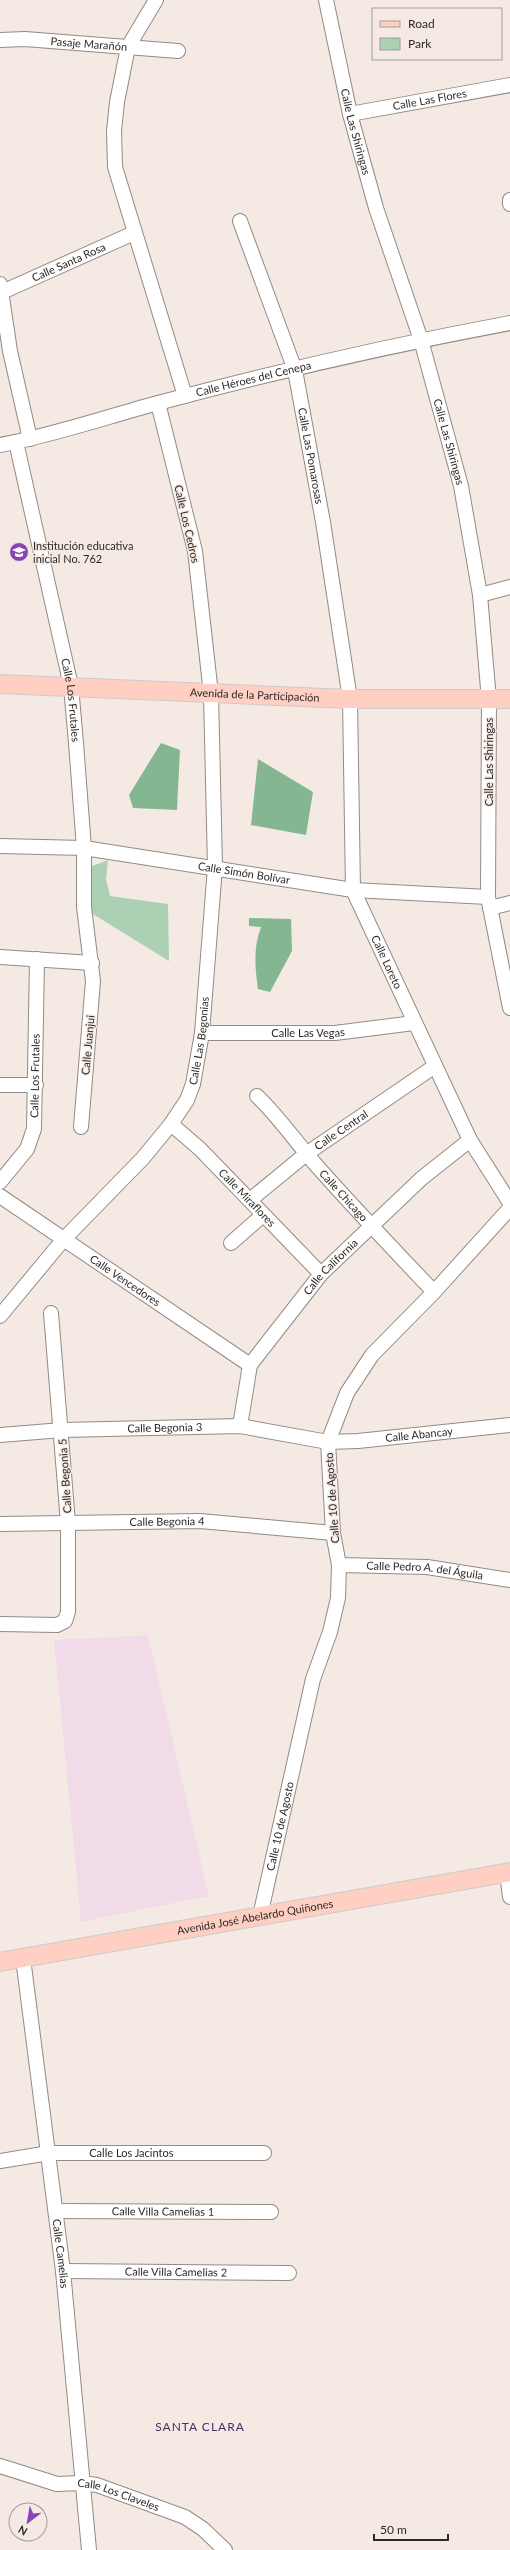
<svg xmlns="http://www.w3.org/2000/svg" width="510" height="2550" font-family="Lato,sans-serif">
<rect width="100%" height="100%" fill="#f5eae3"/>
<path fill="#f1dbe9" d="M148,1635L209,1896L81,1922L54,1640Z"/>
<path fill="#abd0b4" d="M108,860L106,879L110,896L168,904L169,961L88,911L90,867Z"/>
<path fill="#84b791" d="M161,743L180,750L177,810L133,808L129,795Z
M258,759L313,792L306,835L251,825Z
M249,918L291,919L292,951L270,992L258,989C255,968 253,948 261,927L249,926Z"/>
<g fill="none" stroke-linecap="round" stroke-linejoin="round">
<defs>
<g id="minor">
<path d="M156,0L128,47L117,102L114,131L115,167L185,396"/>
<path id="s1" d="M326,0L350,114L376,208L421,340L461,486L480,595L489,700L488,897L510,1008"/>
<path id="s2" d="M0,40L25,39L178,51"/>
<path id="s3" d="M350,114L510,85"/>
<path d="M510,200V204"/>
<path id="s4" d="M240,221L295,370L323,522L350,699L353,890L470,1140L510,1203"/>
<path d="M0,284L10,351L30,439"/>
<path id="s5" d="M2,292L134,233"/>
<path id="s6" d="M16,442L71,686L76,743L84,848V907L93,981L81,1127"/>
<path id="s7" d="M0,445C54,435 106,417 158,403C274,372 392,345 510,323"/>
<path d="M480,595L510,587"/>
<path id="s8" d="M0,846L84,848L353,890L488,897"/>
<path d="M490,908L510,903"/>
<path d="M0,957L92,963"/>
<path id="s9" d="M202,1033H335L414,1023"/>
<path d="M0,1085H36"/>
<path id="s10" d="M257,1096C279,1117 296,1142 316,1165C354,1208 394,1250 434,1292"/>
<path id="s11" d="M171,1124L200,1149L321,1274"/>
<path id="s12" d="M0,1182L27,1149L34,1129L37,959"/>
<path id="s13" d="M0,1196L250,1365"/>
<path id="s14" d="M250,1200L306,1154L435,1066"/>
<path d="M231,1243L263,1215"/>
<path id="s15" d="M0,1316L63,1240L143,1158L171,1124L187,1100L193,1084L202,1033L215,867L211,694L195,551L158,403"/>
<path id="s16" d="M240,1426L250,1365L321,1274L422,1178L470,1140"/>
<path id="s17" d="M0,1435L62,1430L240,1426L328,1442L358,1441L510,1425"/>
<path id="s18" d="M0,1524L200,1521L333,1533"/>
<path id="s19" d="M339,1565L427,1567L510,1580"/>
<path d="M0,1624L57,1625L65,1621L68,1612V1523L51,1313"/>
<path d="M507,1873L510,1897"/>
<path id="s20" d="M260,1916L313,1679L330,1632L338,1598L339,1565L333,1533L328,1442L347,1393L372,1355L434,1292L510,1208"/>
<path id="s21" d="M23,1958L63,2271L89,2550"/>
<path id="s22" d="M0,2161L49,2153H264"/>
<path id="s23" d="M56,2211L271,2212"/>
<path id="s24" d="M63,2271L289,2273"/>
<path id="s25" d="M0,2466L57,2484L81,2483L97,2485L185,2517L203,2529L225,2550"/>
</g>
<g id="major">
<path id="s26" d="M0,684L350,699H510"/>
<path id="s27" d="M0,1962L510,1872"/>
</g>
</defs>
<use href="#minor" stroke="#938a83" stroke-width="16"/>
<use href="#major" stroke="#cccbcb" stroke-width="20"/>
<use href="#minor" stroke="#fff" stroke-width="14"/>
<use href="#major" stroke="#fecfc2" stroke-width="18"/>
</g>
<defs>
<symbol id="school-disc" viewBox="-11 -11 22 22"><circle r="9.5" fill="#8944b8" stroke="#f5eae3"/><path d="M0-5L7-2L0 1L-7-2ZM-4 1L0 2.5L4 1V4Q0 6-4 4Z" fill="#fff"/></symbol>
</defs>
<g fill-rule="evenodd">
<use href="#school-disc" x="8" y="541" width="22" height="22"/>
</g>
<g text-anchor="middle" stroke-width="3" stroke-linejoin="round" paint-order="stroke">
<g font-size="11" fill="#2c2825" stroke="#f5eae3">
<text dy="4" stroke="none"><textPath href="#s2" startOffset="89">Pasaje Marañón</textPath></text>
<text dy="4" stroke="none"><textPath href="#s3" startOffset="81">Calle Las Flores</textPath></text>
<text dy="4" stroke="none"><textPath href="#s1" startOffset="135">Calle Las Shiringas</textPath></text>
<text dy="4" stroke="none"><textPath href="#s5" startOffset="73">Calle Santa Rosa</textPath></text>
<text dy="4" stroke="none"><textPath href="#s7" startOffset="262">Calle Héroes del Cenepa</textPath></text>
<text dy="4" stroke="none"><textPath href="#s1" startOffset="459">Calle Las Shiringas</textPath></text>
<text dy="4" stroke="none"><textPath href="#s4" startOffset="246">Calle Las Pomarosas</textPath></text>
<text transform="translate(187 524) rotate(77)" y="4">Calle Los Cedros</text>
<text dy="4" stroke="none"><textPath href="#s26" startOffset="255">Avenida de la Participación</textPath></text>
<text dy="4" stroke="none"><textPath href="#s6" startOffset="264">Calle Los Frutales</textPath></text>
<text transform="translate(489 762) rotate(-90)" y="4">Calle Las Shiringas</text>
<text dy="4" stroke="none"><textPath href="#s8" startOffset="246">Calle Simón Bolívar</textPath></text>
<text dy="4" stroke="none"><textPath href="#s4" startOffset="763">Calle Loreto</textPath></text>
<text dy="4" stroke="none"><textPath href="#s9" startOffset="106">Calle Las Vegas</textPath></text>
<text dy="4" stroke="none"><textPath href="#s15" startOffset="347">Calle Las Begonias</textPath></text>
<text transform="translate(88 1045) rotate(-85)" y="4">Calle Juanjui</text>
<text dy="4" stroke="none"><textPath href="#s12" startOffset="117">Calle Los Frutales</textPath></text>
<text dy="4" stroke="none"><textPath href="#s14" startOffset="115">Calle Central</textPath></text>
<text dy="4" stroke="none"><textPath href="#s10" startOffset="132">Calle Chicago</textPath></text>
<text dy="4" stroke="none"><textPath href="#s11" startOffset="106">Calle Miraflores</textPath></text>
<text dy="4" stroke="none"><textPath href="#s16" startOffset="189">Calle California</textPath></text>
<text dy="4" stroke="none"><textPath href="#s13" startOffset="151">Calle Vencedores</textPath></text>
<text dy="4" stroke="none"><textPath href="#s17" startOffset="165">Calle Begonia 3</textPath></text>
<text dy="4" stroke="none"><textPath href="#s17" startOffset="421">Calle Abancay</textPath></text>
<text transform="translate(65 1476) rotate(-94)" y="4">Calle Begonia 5</text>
<text transform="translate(332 1498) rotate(-94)" y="4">Calle 10 de Agosto</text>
<text dy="4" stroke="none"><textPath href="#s18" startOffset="167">Calle Begonia 4</textPath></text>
<text dy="4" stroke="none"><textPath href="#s19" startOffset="86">Calle Pedro A. del Águila</textPath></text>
<text dy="4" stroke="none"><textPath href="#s20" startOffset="92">Calle 10 de Agosto</textPath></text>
<text dy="4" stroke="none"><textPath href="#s27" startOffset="259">Avenida José Abelardo Quiñones</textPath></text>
<text dy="4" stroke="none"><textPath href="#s22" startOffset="132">Calle Los Jacintos</textPath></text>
<text dy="4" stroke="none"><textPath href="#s23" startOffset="107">Calle Villa Camelias 1</textPath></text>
<text dy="4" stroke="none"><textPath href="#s21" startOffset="298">Calle Camelias</textPath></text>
<text dy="4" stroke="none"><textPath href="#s24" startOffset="113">Calle Villa Camelias 2</textPath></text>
<text dy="4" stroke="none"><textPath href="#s25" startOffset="123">Calle Los Claveles</textPath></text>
</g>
<g font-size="11" fill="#2c2825" stroke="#f5eae3" text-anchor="start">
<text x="33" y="550">Institución educativa<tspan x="33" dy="13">inicial No. 762</tspan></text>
</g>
<g font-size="12" letter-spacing="1" fill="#4d2c65" stroke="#f5eae3">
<text x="200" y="2431">SANTA CLARA</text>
</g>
</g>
<rect x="372" y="8" width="130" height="52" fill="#f5eae3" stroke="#a59c97"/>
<rect x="380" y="21" width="20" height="6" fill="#fecfc2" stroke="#a59c97"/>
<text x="408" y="28" font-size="12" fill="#2c2825">Road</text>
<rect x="380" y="38" width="20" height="12" fill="#abd0b4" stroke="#a59c97"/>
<text x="408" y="48" font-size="12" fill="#2c2825">Park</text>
<g transform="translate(28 2522) rotate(211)"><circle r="19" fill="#f5eae3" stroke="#a59c97"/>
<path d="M0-3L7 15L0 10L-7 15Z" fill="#8944b8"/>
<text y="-6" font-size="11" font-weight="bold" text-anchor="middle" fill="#2c2825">N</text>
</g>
<path d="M374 2534v6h74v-6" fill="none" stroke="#2c2825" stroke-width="2"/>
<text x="380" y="2534" font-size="12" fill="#2c2825" stroke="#f5eae3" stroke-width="3" paint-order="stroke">50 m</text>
</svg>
